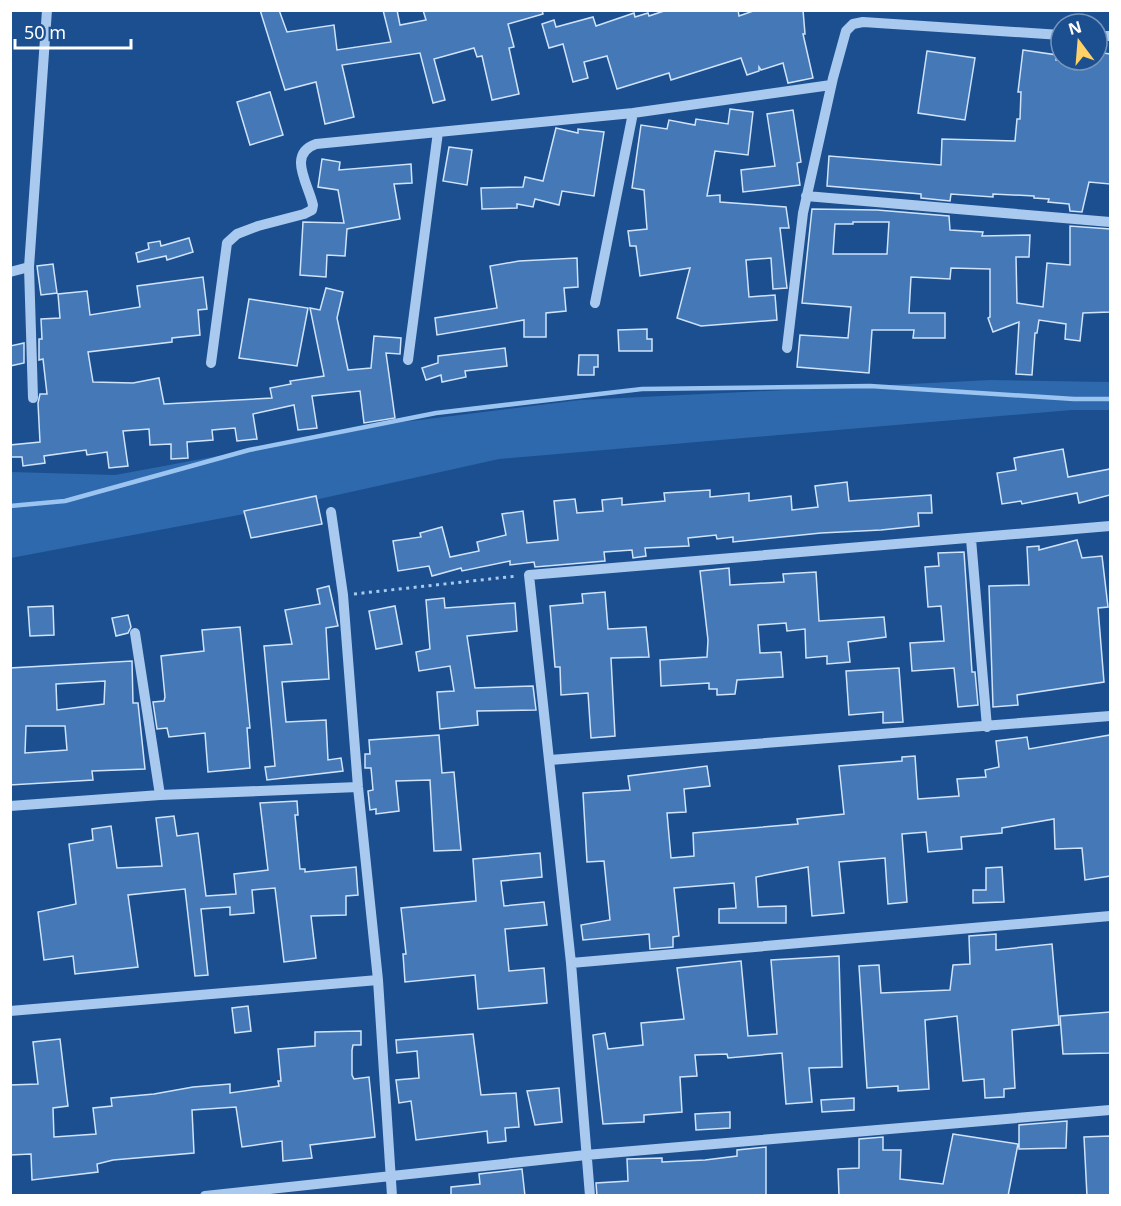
<svg xmlns="http://www.w3.org/2000/svg" width="1121" height="1206" font-family="'Noto Sans',sans-serif">
<rect width="100%" height="100%" fill="#1b4f8f"/>
<path fill="#2e69ad" d="M991,380L1110,382V410H1072L499,459L292,505L11,558V472L115,475L403,422L580,400Z"/>
<g fill="none" stroke-linecap="round" stroke-linejoin="round">
<path stroke="#9cc4f0" stroke-width="4.5" d="M10,506L65,501L249,450L436,413L642,389L870,386L1074,399H1110"/>
</g>
<path fill="#4478b7" stroke="#cfe3fa" stroke-width="1.5" fill-rule="evenodd" d="M260,10H279L287,32L334,25L337,50L391,42L383,10H397L400,25L426,20L423,10H542L543,14L508,24L514,47L509,48L519,94L492,100L482,56L477,57L474,48L434,59L445,100L433,103L420,53L342,65L354,117L325,124L316,82L285,90Z
M667,10H738L739,16L756,10H803L805,34H803L813,78L788,83L783,63L761,70L759,67V71L747,75L741,58L671,80L669,73L617,89L607,56L584,62L588,78L573,82L563,44L549,48L542,24L554,20L556,27L593,17L596,26L634,13L635,17L648,13L649,16Z
M1023,50L1057,55L1056,60H1097V52L1110,54V184L1089,182L1082,212L1070,211L1069,204L1048,202L1049,199L1034,198V196L993,194V197L951,194L950,201L921,198V194L827,186L829,156L941,165L942,139L1015,141L1017,119H1020L1021,92H1018Z
M927,51L975,58L965,120L918,113Z
M270,92L283,135L250,145L237,102Z
M730,109L753,112L748,155L715,151L707,196L720,195V202L786,207L789,228H780L787,288L773,289L771,258L746,260L749,297L775,295L777,320L701,326L677,318L690,268L640,276L636,246H630L628,231L647,229L644,190L632,188L641,125L667,129L669,120L695,125L696,119L728,124Z
M793,110L801,162L797,163L800,185L743,192L741,170L775,166L767,114Z
M556,128L578,133V129L604,132L594,196L562,191L559,205L535,199L533,207L517,204V208L482,209L481,188L523,187L525,177L543,181Z
M449,147L472,150L467,185L443,181Z
M322,159L340,162L339,170L411,164L412,183L394,184L400,219L347,229L345,256L327,255L326,277L300,275L303,222L344,223L338,190L318,187Z
M812,209L877,210L949,216L950,230L983,232L982,236L1030,235L1029,257H1016L1017,303L1043,307L1047,263L1070,265V226L1110,229V312L1083,313L1080,341L1065,339L1066,324L1039,320L1037,333H1035L1032,375L1016,374L1019,322L993,332L988,318L990,317V269L951,268L950,279L911,277L909,313H945V338H913L914,330H872L869,373L797,367L800,335L848,338L851,307L802,303ZM853,222H889L887,254H833L835,224H853Z
M189,238L193,252L167,260L166,256L138,262L136,253L149,249L148,243L160,241L161,246Z
M577,258L578,287L564,288L566,311L546,313V337H524V320L437,335L435,318L497,308L490,266L519,261Z
M53,264L57,293L41,295L37,266Z
M203,277L207,309L198,310L200,335L172,338V342L88,352L93,382L133,383L159,378L164,404L272,398L270,388L291,384L290,381L324,376L310,308L320,310L326,288L343,292L337,318L348,370L371,368L374,336L401,338L400,354L386,353L395,418L364,423L360,391L312,396L317,428L298,430L294,405L253,414L257,439L237,441L235,428L212,430L213,440L187,442L188,458L171,459V444L150,445L149,429L123,431L128,466L109,468L107,452L87,455L86,450L44,456L45,463L23,466L22,457H10V445L40,442L38,403L40,394H47L43,359L39,360V339H42L41,319L60,318L58,294L87,291L90,315L140,307L137,286Z
M249,299L308,308L297,366L239,358Z
M647,329V339H652V351H619L618,330Z
M24,343V363L10,366V346Z
M505,348L507,366L465,371L466,377L442,382L441,375L426,380L422,368L438,363V356Z
M579,355H598V367H594V375H578Z
M1063,449L1068,477L1110,469V495L1079,503L1077,493L1022,504L1021,501L1002,504L997,473L1016,470L1014,458Z
M847,482L849,501L931,495L932,513H918L919,526L881,530L821,533L733,542V537L717,539L716,535L688,538L689,546L645,548L646,556L633,558L632,550L604,552L605,561L535,567L534,562L510,565V561L462,571L461,568L432,576L429,566L398,571L393,541L421,537L420,533L442,527L450,557L479,551L477,542L506,535L502,514L523,511L527,543L558,540L554,501L575,499L577,513L603,511L602,500L622,498V505L665,501L664,493L710,490V497L749,493V501L791,496L792,510L818,507L815,486Z
M316,496L322,524L251,538L244,511Z
M1077,540L1082,558L1102,556L1108,607L1098,608L1104,682L1017,695L1018,705L993,707L989,586L1029,585L1027,547L1039,546V550Z
M964,552L972,672H975L978,705L958,707L954,668L912,671L910,643L944,641L941,606L928,607L925,567L939,566L938,553Z
M729,568L730,585L784,582L783,574L816,572L819,621L884,617L886,637L848,642L850,662L827,664V656L806,658L805,629L787,631L786,623L758,625L760,653L781,652L783,677L737,680L735,694L717,695V689H709V683L661,686L660,660L707,657L708,640L700,571Z
M329,586L338,626L326,628L329,679L282,682L286,722L326,720L328,760L341,758L343,771L267,780L265,767L275,766L264,646L292,644L285,610L320,604L317,589Z
M605,592L608,629L646,627L649,657L611,658L615,736L591,738L588,693L561,695L560,667H555L550,606L583,603L582,594Z
M444,598L445,608L515,603L517,631L467,636L475,688L533,686L536,710L477,711L478,725L440,729L437,692L454,691L450,666L419,671L416,652L430,649L426,600Z
M53,606L54,635L30,636L28,607Z
M395,606L402,644L376,649L369,611Z
M128,615L131,627L128,633L116,636L112,618Z
M240,627L250,728H247L250,768L208,772L205,733L169,737L167,728L157,729L153,702L164,701L165,697L161,656L204,651L202,630Z
M132,661L133,703H138L145,769L92,771L93,780L10,785V668ZM105,681L104,704L57,710L56,684ZM26,726H65L67,750L25,753Z
M899,668L903,722L883,723V712L849,715L846,671Z
M439,735L442,773L454,772L461,850L434,851L430,780L396,781L399,811L376,814V809L370,810L368,791L373,790L371,768H365V754H370L369,740Z
M1110,735V876L1085,880L1082,848L1055,849L1054,819L1002,828V833L961,837L962,849L928,852L926,832L902,834L907,902L888,904L885,858L839,862L844,913L812,916L808,867L756,877L758,907L786,906V923H719V909L736,908L734,883L674,888L679,936L673,937V947L650,949L649,934L583,940L581,925L610,920L604,861L587,862L583,793L630,790L628,776L707,766L710,786L684,789L686,812L667,813L671,858L694,856L693,833L798,824L797,819L844,814L839,766L902,761V757L915,756L918,799L959,796L957,779L986,777L985,770L999,767L996,741L1027,737L1029,749Z
M297,801L298,815H295L300,869H305V872L356,867L358,895L346,896V915L311,916L316,958L284,962L275,888L252,890L254,913L230,915V907L201,909L208,975L195,976L185,889L128,895L138,967L75,974L73,956L44,960L38,912L76,904L69,844L93,840L92,829L111,826L117,868L162,866L156,818L174,816L177,836L198,833L206,896L236,894L234,874L268,870L260,803Z
M540,853L542,877L501,881L504,906L544,902L547,925L505,929L509,971L544,968L547,1003L478,1009L475,975L405,982L403,954H406L401,908L476,901L473,859Z
M1002,867L1004,902L973,903V890H986V868Z
M996,934V950L1052,944L1059,1025L1012,1030L1015,1088L1004,1089V1097L985,1098L984,1079L963,1081L957,1016L925,1020L929,1089L898,1091V1086L867,1088L859,966L879,965L881,993L950,990L953,965L970,964L969,936Z
M839,956L842,1067L809,1068L812,1102L786,1104L782,1053L728,1058L727,1054L695,1055L697,1076L680,1077L682,1112L644,1115V1122L603,1124L593,1035L605,1033L608,1049L643,1045L641,1023L684,1019L677,968L741,961L748,1036L777,1034L771,960Z
M248,1006L251,1031L235,1033L232,1008Z
M1110,1012V1053L1063,1054L1060,1016Z
M361,1031V1045H353L352,1050V1075L354,1079L369,1077L375,1137L310,1145L312,1158L283,1161L282,1141L242,1147L236,1107L192,1110L194,1153L113,1160L97,1164L98,1172L32,1180L31,1154L10,1155V1085L38,1084L33,1042L60,1039L68,1106L53,1108L54,1137L96,1134L93,1108L112,1106L111,1098L154,1094L193,1087L230,1084V1093L279,1086L278,1081H281L278,1049L315,1046V1032Z
M473,1034L481,1095L516,1093L519,1127L505,1128L506,1141L488,1143L487,1131L416,1140L411,1101L399,1103L396,1080L419,1078L417,1051L397,1053L396,1040Z
M559,1088L562,1122L535,1125L527,1091Z
M854,1098V1110L822,1112L821,1100Z
M730,1112V1128L696,1130L695,1114Z
M1067,1121L1066,1148L1019,1149V1125Z
M953,1134L1018,1144L1008,1196H839L838,1169L859,1168V1139L883,1137V1150H901L900,1179L943,1184Z
M1110,1136V1196H1087L1084,1137Z
M766,1147V1196H597L596,1183L628,1181L627,1159L662,1158V1162L705,1160L737,1156V1150Z
M522,1169L525,1196H451V1187L480,1184L479,1174Z"/>
<g fill="none" stroke-linecap="round" stroke-linejoin="round">
<path stroke="#a9c9ee" stroke-width="3" stroke-dasharray="3 4.5" stroke-linecap="butt" d="M354,594L517,576"/>
<path stroke="#a9c9ee" stroke-width="10" d="M1097,36H1110
M806,196L1110,222
M10,272L29,267
M595,303L633,113
M787,348L803,213L833,78L846,31L853,24L863,22L1061,35
M408,360L438,132
M211,363L227,243L237,234L258,226L304,214L312,210L313,205C308,183 287,154 316,144L633,113L831,85
M33,398L29,267L47,10
M331,512L343,595L358,787L378,980L392,1196
M971,539L987,727
M135,633L160,795
M550,760L1110,716
M10,806L160,795L358,787
M571,963L1110,916
M10,1011L378,980
M205,1196L586,1155L1110,1110
M590,1196L571,963L529,575L1110,526"/>
</g>
<rect width="1121" height="1206" fill="none" stroke="#ffffff" stroke-width="24"/>
<g transform="translate(1079 42) rotate(344)"><circle r="28" fill="#1b4f8f" stroke="#7695bc" stroke-width="1.5"/>
<path d="M0-4.5L10 22L0 15L-10 22Z" fill="#ffd166"/>
<text y="-9" font-size="16" font-weight="bold" text-anchor="middle" fill="#ffffff">N</text>
</g>
<path d="M15 39v9h116v-9" fill="none" stroke="#ffffff" stroke-width="3"/>
<text x="24" y="39" font-size="18" fill="#ffffff" stroke="#1b4f8f" stroke-width="4.5" paint-order="stroke">50 m</text>
</svg>
